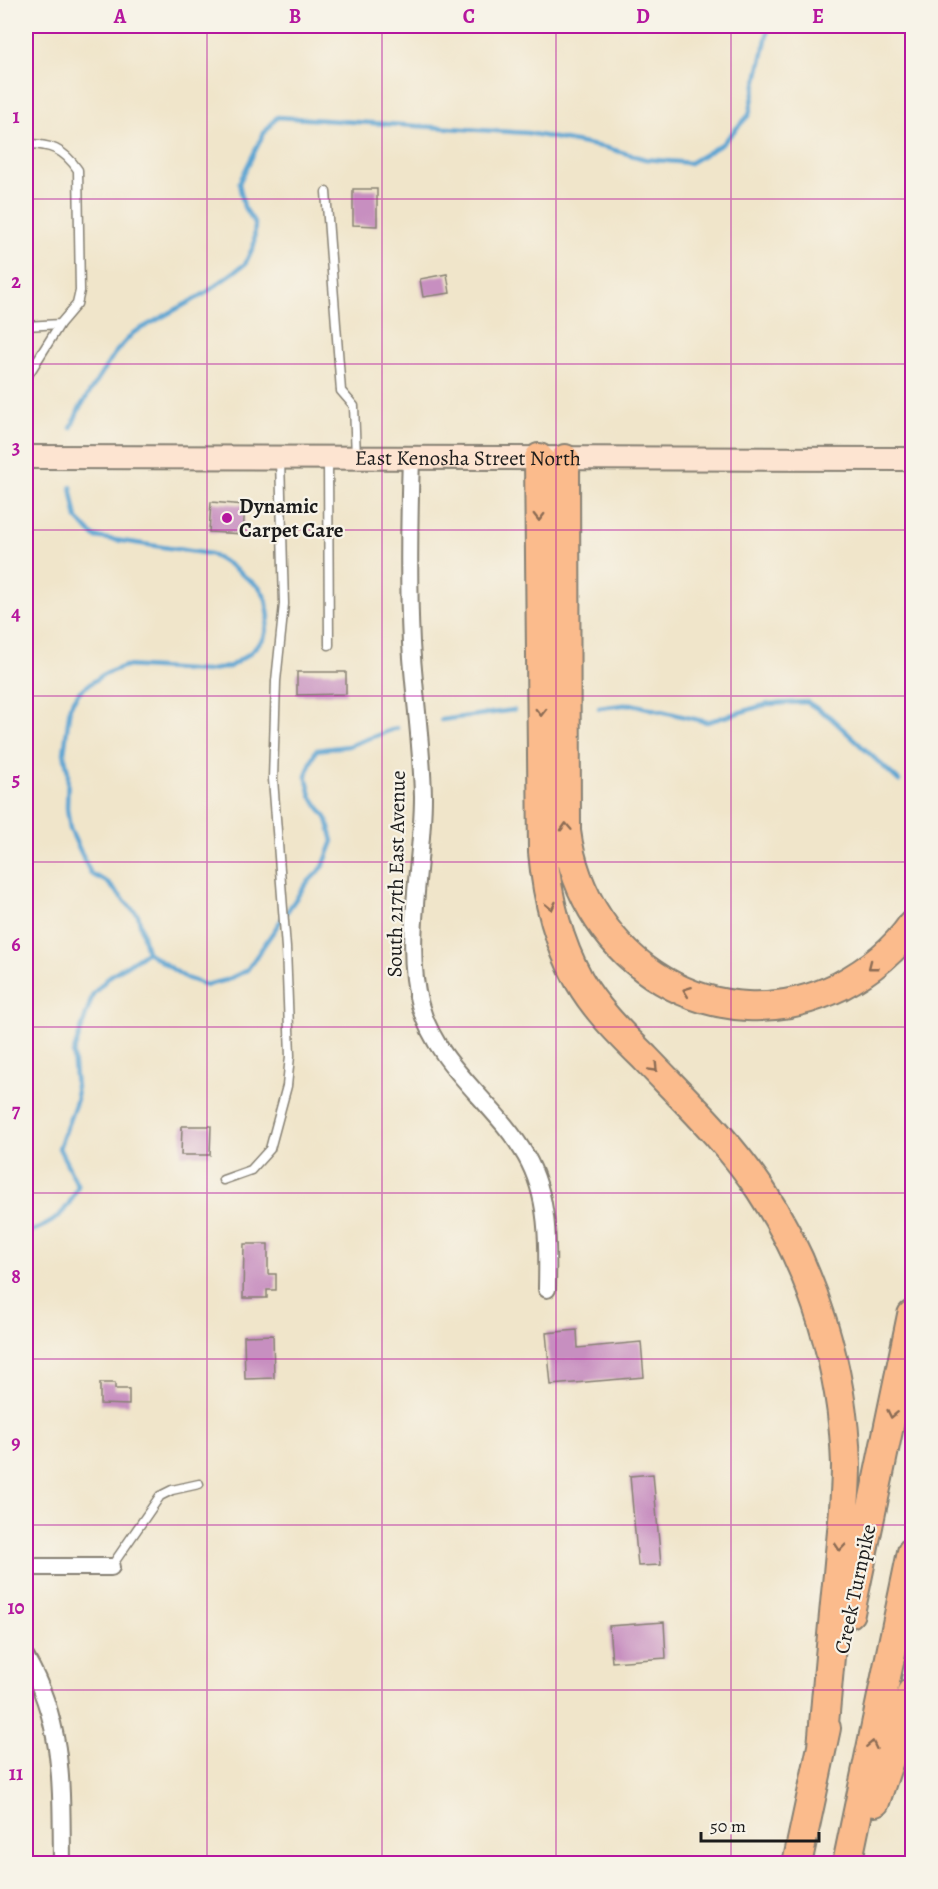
<svg xmlns="http://www.w3.org/2000/svg" width="938" height="1889" font-family="Alegreya,serif">
<rect width="100%" height="100%" fill="#f7f3e8"/>
<filter id="ink" filterUnits="userSpaceOnUse"><feTurbulence type="fractalNoise" baseFrequency=".0167" numOctaves="2"/><feDisplacementMap in="SourceGraphic" scale="12" xChannelSelector="R" yChannelSelector="G"/><feConvolveMatrix kernelMatrix="1 2 1 2 8 2 1 2 1" color-interpolation-filters="sRGB"/></filter>
<filter id="wash" filterUnits="userSpaceOnUse"><feTurbulence type="fractalNoise" baseFrequency=".008" numOctaves="4" result="noise"/><feDisplacementMap in="SourceGraphic" scale="24" xChannelSelector="R" yChannelSelector="G"/><feGaussianBlur stdDeviation="1.35" result="paint"/><feColorMatrix in="noise" values="0 0 0 0 0 0 0 0 0 0 0 0 0 0 0 0 0 1.4 0 .05"/><feComposite in="paint" operator="in"/></filter>
<g filter="url(#wash)">
<rect width="100%" height="100%" fill="#f0e5ca"/>
<g fill="none" stroke-linecap="round" stroke-linejoin="round">
<path stroke="#5ca4d2" stroke-width="4.5" d="M71,428L79,409L114,354L133,333L204,294L245,264L254,245L255,223L244,207L239,183L264,133L277,117L528,133L607,148L645,159L690,163L722,144L749,115L769,26
M71,487L77,519L95,537L210,554L228,564L260,588L266,599L269,617L264,638L249,654L229,667L205,671L125,666L104,674L80,691L70,706L64,753L68,772L67,808L70,829L91,874L107,882L138,915L147,952L186,978L206,985L227,980L247,970L306,884L323,867L333,841L327,819L311,796L306,775L316,750L348,746L397,728
M599,708L631,704L707,722L768,704L807,702L830,717L899,781
M441,720L514,710
M26,1233C54,1224 66,1214 78,1186L59,1148L77,1099L73,1054L93,994L110,976L147,952"/>
</g>
<g id="blocks">
<path fill="#c78fc0" d="M353,189H377V226L353,225Z
M447,274L450,293L423,297L420,279Z
M211,502L245,505L243,534L209,532Z
M297,672H346V694L297,695Z
M182,1126H211L210,1155H181Z
M244,1244H268V1274H276V1290H267V1298H243Z
M577,1330L578,1348L641,1342L644,1377L551,1385L546,1333Z
M273,1335L274,1378L245,1379L244,1336Z
M100,1383H115V1389H129V1405L100,1404Z
M653,1474L661,1565L638,1566L630,1476Z
M664,1622L666,1658L612,1662L609,1626Z"/>
</g>
</g>
<g filter="url(#ink)">
<use href="#blocks" fill-opacity="0" stroke="#868073" stroke-width="1.5"/>
<g fill="none" stroke-linecap="round" stroke-linejoin="round">
<defs>
<path id="lane" d="M26,144C50,144 64,149 78,170L80,291L77,304L60,324L26,326
M326,192L341,391L354,406L356,457
M26,373L30,372L60,324
M328,460L329,645
M223,1180L251,1170L270,1149L287,1086L290,1056L286,948L273,779L276,681L284,604L280,459
M111,1567L160,1496L172,1490L199,1484"/>
<path id="street" d="M411,457C409,519 408,581 411,643C414,694 422,745 423,797C423,861 403,944 420,1005C437,1067 495,1102 526,1156C549,1196 548,1244 547,1289
M26,1567H111
M26,1658C65,1725 61,1789 62,1864"/>
<g id="secondary">
<path id="s1" d="M26,457L912,459"/>
</g>
<path id="highway" d="M539,458L543,852C547,897 557,940 579,980C596,1010 622,1035 646,1059C686,1101 728,1141 760,1189C814,1270 843,1369 846,1465C846,1502 841,1538 838,1574C832,1632 827,1689 822,1747
M565,459L566,831C583,962 716,1047 840,986C868,971 894,951 912,925
M850,1613L912,1315
M875,1802L912,1692
M797,1864L826,1728
M847,1864L912,1552"/>
</defs>
<use href="#lane" stroke="#868073" stroke-width="11"/>
<use href="#street" stroke="#868073" stroke-width="20"/>
<use href="#secondary" stroke="#868073" stroke-width="26"/>
<use href="#highway" stroke="#868073" stroke-width="32"/>
<use href="#lane" stroke="#fff" stroke-width="8"/>
<use href="#street" stroke="#fff" stroke-width="16"/>
<use href="#secondary" stroke="#fde4d1" stroke-width="22"/>
<use href="#highway" stroke="#fbbb8c" stroke-width="28"/>
</g>
<defs><path id="oneway-chevron" d="M-2-3.5L2.5 0L-2 3.5" fill="none" stroke-width="1.6" stroke-linecap="round" stroke-linejoin="round" transform="scale(1.5)"/></defs>
<g stroke="#8c6c54">
<use href="#oneway-chevron" transform="translate(539 517) rotate(90)"/>
<use href="#oneway-chevron" transform="translate(541 712) rotate(90)"/>
<use href="#oneway-chevron" transform="translate(566 827) rotate(-93)"/>
<use href="#oneway-chevron" transform="translate(551 906) rotate(77)"/>
<use href="#oneway-chevron" transform="translate(872 966) rotate(142)"/>
<use href="#oneway-chevron" transform="translate(687 991) rotate(-159)"/>
<use href="#oneway-chevron" transform="translate(654 1068) rotate(46)"/>
<use href="#oneway-chevron" transform="translate(892 1414) rotate(102)"/>
<use href="#oneway-chevron" transform="translate(840 1547) rotate(95)"/>
<use href="#oneway-chevron" transform="translate(872 1745) rotate(-78)"/>
</g>
</g>
<path fill="none" stroke="#b5179e" stroke-width="1.5" stroke-opacity="0.55" d="M207,26V1864M382,26V1864M556,26V1864M731,26V1864M26,199H912M26,364H912M26,530H912M26,696H912M26,862H912M26,1027H912M26,1193H912M26,1359H912M26,1525H912M26,1690H912"/>
<circle fill="#b5179e" stroke="#f7f3e8" stroke-width="2" cx="227" cy="518" r="6"/>
<g text-anchor="middle" stroke-width="4.5" stroke-linejoin="round" paint-order="stroke">
<g font-size="21" fill="#1c1c1c" stroke="#f7f3e8">
<text dy="7" stroke="none"><textPath href="#s1" startOffset="442">East Kenosha Street North</textPath></text>
<text transform="translate(396 874) rotate(-89)" y="7">South 217th East Avenue</text>
<text transform="translate(855 1589) rotate(-78)" y="7">Creek Turnpike</text>
</g>
<g font-size="21" font-weight="bold" fill="#1c1c1c" stroke="#f7f3e8" text-anchor="start">
<text x="239" y="513">Dynamic<tspan x="239" dy="24">Carpet Care</tspan></text>
</g>
</g>
<rect width="938" height="1889" fill="none" stroke="#f7f3e8" stroke-width="66"/>
<path d="M701 1832v9h118v-9" fill="none" stroke="#1c1c1c" stroke-width="3"/>
<text x="710" y="1832" font-size="18" fill="#1c1c1c" stroke="#f7f3e8" stroke-width="4.5" paint-order="stroke">50 m</text>
<rect x="33" y="33" width="872" height="1823" fill="none" stroke="#b5179e" stroke-width="2"/>
<g font-size="20" text-anchor="middle" font-weight="bold" fill="#b5179e">
<text x="120" y="23">A</text>
<text x="295" y="23">B</text>
<text x="469" y="23">C</text>
<text x="643" y="23">D</text>
<text x="818" y="23">E</text>
<text x="16" y="123">1</text>
<text x="16" y="288">2</text>
<text x="16" y="454">3</text>
<text x="16" y="620">4</text>
<text x="16" y="786">5</text>
<text x="16" y="951">6</text>
<text x="16" y="1117">7</text>
<text x="16" y="1283">8</text>
<text x="16" y="1449">9</text>
<text x="16" y="1614">10</text>
<text x="16" y="1780">11</text>
</g>
</svg>
